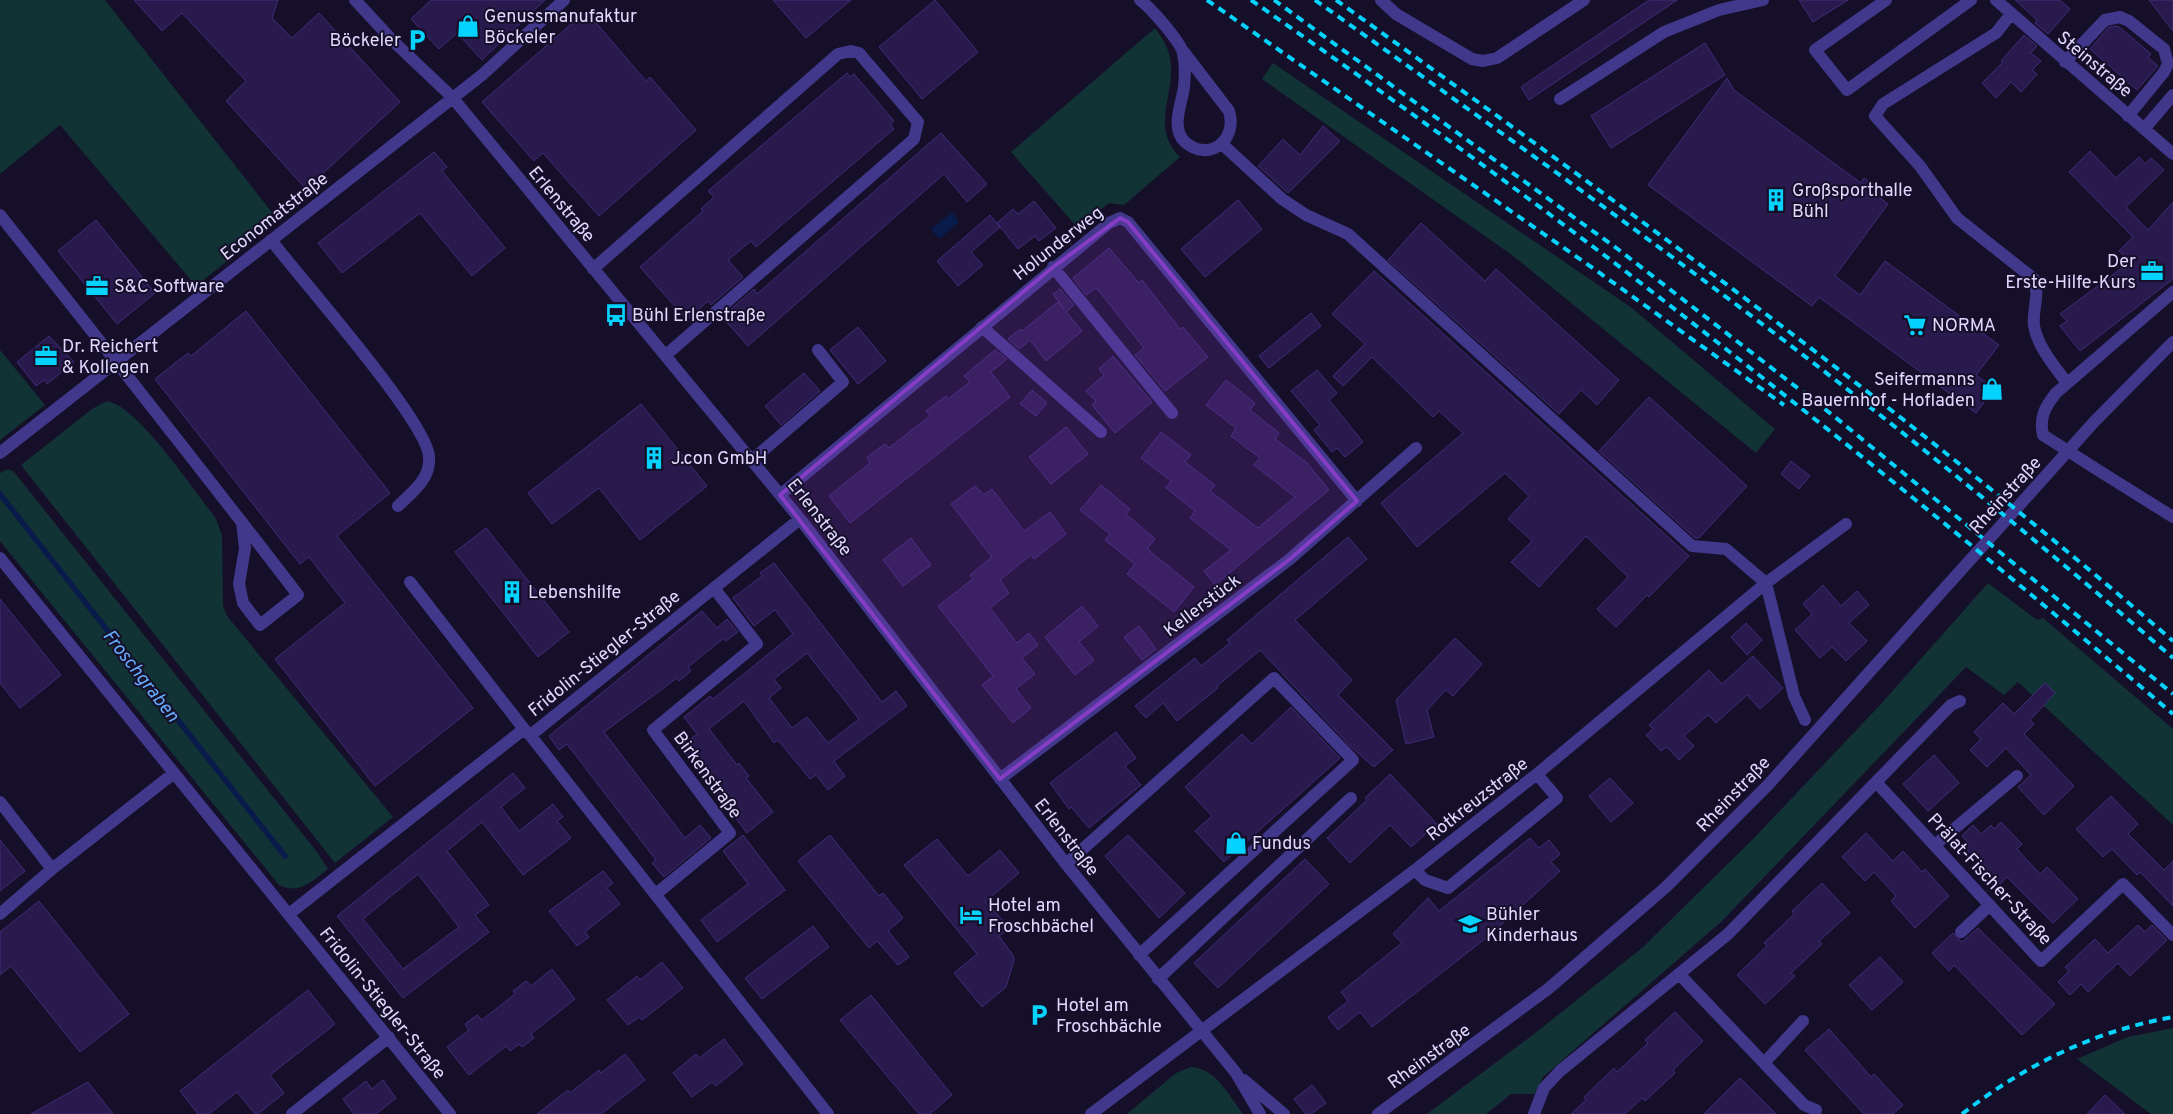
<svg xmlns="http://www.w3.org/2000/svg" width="2173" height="1114" font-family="Overpass,sans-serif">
<rect width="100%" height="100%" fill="#160f2a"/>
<path fill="#123335" d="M0,0H105L278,220L196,286L60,125L0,174Z
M1155,28C1163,39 1171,51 1171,67C1172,100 1152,130 1180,157L1124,205L1109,203L1078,228L1011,152Z
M1273,63L1632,308L1775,429L1756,453L1512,255L1262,79Z
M0,350L45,405L0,440Z
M107,401C138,406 194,491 215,517L222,535L223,606L227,616L393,817L335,863L21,465L92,409Z
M8,469L14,472L317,852L328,869C312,881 299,895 279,885L0,541V473Z
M1988,583L2037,620L2043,618L2173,729V825L2018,682L2004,695L1966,667L1722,921L1543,1077L1535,1094H1511L1486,1114H1427L1534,1034L1642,948L1754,838L1881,704Z
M2173,1028V1114H2151L2077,1059L2128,1037Z
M1191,1067C1216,1068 1229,1096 1243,1114H1127L1176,1073Z"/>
<path fill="#081b4a" d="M952,212L959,222L939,239L931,229Z"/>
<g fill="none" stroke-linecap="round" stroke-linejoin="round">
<path stroke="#081b4a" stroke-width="5.5" d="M0,494L285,856"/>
</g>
<path fill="#281a4c" stroke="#402b79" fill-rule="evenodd" d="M134,0H278L272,18L292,38L319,13L400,102L306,189L226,101L246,81L182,13L162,31Z
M431,0H545L482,60L457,33L439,49L411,19Z
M773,0H851L806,38Z
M935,0L978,52L922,99L879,47Z
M1649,0H1677L1529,100L1521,87Z
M1799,0H1848L1813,22Z
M2015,0H2060L2070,9L2048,34L2035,23L2037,20Z
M2149,0H2173V31Z
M586,11L646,81L650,77L696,130L599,216L543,153L534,161L482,102Z
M2118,26L2151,54L2148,57L2158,66L2137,90L2090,49L2109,27Z
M2024,35L2037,46L2031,53L2041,61L2032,70L2037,74L2021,92L2011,82L1996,98L1982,83L2003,62L2001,61Z
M1705,43L1725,75L1611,148L1591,116Z
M847,73L850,77L854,74L894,121L890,124L894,129L756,247L751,241L728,260L743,277L711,305L708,301L687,320L640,267L703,211L701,209L714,197L708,191Z
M1727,78L1734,90L1861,183L1864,178L1882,192L1879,197L1888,204L1835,276L1860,295L1885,261L1999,345L1976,375L1994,389L1976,413L1819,297L1812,306L1648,185Z
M1323,126L1340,141L1288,193L1258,166L1283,139L1300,155Z
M941,133L987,184L967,202L944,174L748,346L722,317L754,289L757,294Z
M2090,151L2116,178L2139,157L2145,164L2151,158L2164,170L2126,207L2148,230L2173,202V279L2080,351L2060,326L2067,321L2060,314L2130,262L2119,251L2133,237L2069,172Z
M434,152L447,167L442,171L505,248L472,276L420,213L342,273L318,243Z
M1238,200L1262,229L1205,277L1181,249Z
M1034,201L1056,228L1039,241L1035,236L1018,249L997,223L1013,209L1018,214Z
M990,215L1000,227L971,252L983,265L958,286L937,261Z
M96,220L155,293L117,324L58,251Z
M1421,223L1485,281L1496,269L1619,380L1597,405L1581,390L1559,414L1388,260Z
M1109,248L1139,283L1142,280L1180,329L1183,327L1208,357L1165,391L1135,355L1144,348L1099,291L1096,288L1086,295L1073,278Z
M1374,271L1689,556L1649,597L1647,595L1616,627L1597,609L1628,577L1586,536L1539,587L1511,562L1532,541L1508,519L1529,496L1505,473L1417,547L1381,503L1463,433L1439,411L1433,417L1372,357L1343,386L1333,376L1365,344L1332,314Z
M1060,289L1074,305L1066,312L1082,331L1046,361L1030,340L1019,349L1008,339L1020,329L1022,331L1058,302L1064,309L1053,294Z
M246,311L390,493L337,536L473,708L375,786L275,659L345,603L309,557L300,564L155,379L188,353L191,356Z
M1311,313L1321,326L1269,368L1259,356Z
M858,327L886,361L858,384L830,350Z
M49,336L74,362L47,384L44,380L36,386L17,362Z
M995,350L1007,359L991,372L1010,397L850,523L829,496L870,463L867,458L872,453L885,444L889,448L930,416L926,411L946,396L948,399L970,382L964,376Z
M1113,356L1152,402L1115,433L1092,405L1096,401L1086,391L1104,375L1099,369Z
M1317,370L1337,393L1329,400L1363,442L1345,457L1337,448L1332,452L1314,430L1320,425L1291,391Z
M804,373L820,391L781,425L765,406Z
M1226,380L1255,403L1250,410L1279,433L1275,439L1306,462L1329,490L1215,585L1204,571L1231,550L1190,518L1195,511L1166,488L1171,481L1141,458L1161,432L1191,455L1185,462L1215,485L1210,491L1258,528L1295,497L1254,465L1260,458L1231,436L1236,428L1206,405Z
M1032,390L1047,403L1036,416L1020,404Z
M1649,397L1747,486L1699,538H1695L1599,451Z
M641,404L707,486L640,540L599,488L552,524L528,493Z
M1066,427L1088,454L1051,484L1029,457Z
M1791,461L1810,476L1799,489L1781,474Z
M1101,485L1130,509L1126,514L1155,539L1147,549L1194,587L1174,612L1127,574L1135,564L1105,540L1110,534L1080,510Z
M975,486L984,495L992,489L1024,531L1050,512L1066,534L1034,559L1031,555L1000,580L1009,593L990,608L1017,643L1029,633L1038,645L1022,658L1035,674L1016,689L1031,708L1013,723L982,685L993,676L938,606L973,579L970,575L992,557L951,504Z
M486,528L569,632L538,657L455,552Z
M1348,537L1367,559L1295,620L1352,680L1338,695L1393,750L1374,767L1351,747L1260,650L1217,686L1218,688L1177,721L1163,703L1146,718L1135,706L1195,658L1201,666L1230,643L1227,640Z
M911,538L931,565L903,586L883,560Z
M774,563L882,702L896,691L907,706L834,761L845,776L828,790L816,775L810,779L778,740L774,743L744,701L709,729L737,765L739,763L749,776L746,778L773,812L747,833L681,747L697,734L684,717L710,696L713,699L793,634L775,610L754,626L733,598L762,576L760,573ZM807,653L859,719L828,743L807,717L792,728L769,698L781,688L774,679Z
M1823,585L1841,606L1857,591L1869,605L1849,623L1867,641L1846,661L1832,647L1820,658L1795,630L1812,614L1803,604Z
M0,599L61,675L20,708L0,683Z
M1082,606L1098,626L1079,642L1094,660L1075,675L1045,637Z
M702,611L717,628L727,619L738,632L726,641L724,638L688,667L691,671L679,681L677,678L604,732L685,838L700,825L711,838L664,877L652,863L656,860L567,744L559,750L549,736Z
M1746,623L1762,640L1747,655L1731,637Z
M1139,626L1156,649L1142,660L1124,637Z
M1455,638L1482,664L1453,696L1446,690L1427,710L1434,737L1406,744L1396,700Z
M1753,656L1783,688L1760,709L1747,695L1716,723L1708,715L1684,736L1694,746L1679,760L1667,747L1661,751L1646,735L1653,729L1649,725L1709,670L1722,684Z
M2045,683L2055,693L2030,720L2034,724L2024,734L2074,786L2044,815L2018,787L2031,775L2006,748L1987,767L1970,750L1981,739L1974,732L2003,703L2014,714Z
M1291,707L1340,758L1224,862L1195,831L1212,816L1185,787L1242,734L1252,744Z
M1116,732L1136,758L1125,766L1141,785L1089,828L1071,807L1069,809L1050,783Z
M1934,755L1959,783L1928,811L1903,784Z
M513,773L525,788L501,807L519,831L553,804L563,817L557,821L571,838L523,875L482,822L447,851L489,905L475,915L489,932L403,998L337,916ZM418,874L459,927L403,969L363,919Z
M1390,774L1437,824L1411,847L1390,825L1350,863L1327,838L1367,800L1365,798Z
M1610,778L1633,803L1611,822L1589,796Z
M2111,796L2138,824L2128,834L2164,870L2173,861V906L2140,872L2137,875L2112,849L2103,857L2076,829Z
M2001,822L2022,844L2017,849L2040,874L2047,867L2078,899L2053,923L2007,877L2000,884L1966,849L1970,845L1962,836L1973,825L1981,834L1991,825L1994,829Z
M1866,833L1893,861L1903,851L1922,872L1925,869L1949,896L1915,928L1891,901L1896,896L1874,872L1865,881L1842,857Z
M743,835L785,890L717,942L701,920L748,884L723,851Z
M830,835L879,896L883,893L903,918L888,931L909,957L898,965L877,941L869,948L798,861Z
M1128,835L1185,893L1159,918L1105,856Z
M1530,838L1539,848L1549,840L1560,854L1551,862L1560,871L1490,935L1372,1027L1360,1012L1338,1030L1328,1017L1348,1001L1341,992L1402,943L1393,934L1428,898L1439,911Z
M937,839L968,876L1000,850L1019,873L985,902L1010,928L999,936L1013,955L1014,960L1006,987L982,1007L954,973L977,954L904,865Z
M0,840L25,871L0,891Z
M1305,859L1329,884L1218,988L1194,963Z
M603,871L613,883L607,888L620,904L585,932L589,937L577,946L549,911Z
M1822,883L1850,913L1819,941L1822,944L1791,973L1795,976L1765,1004L1737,975L1767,946L1764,943L1794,914L1792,911Z
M39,901L129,1014L80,1052L11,966L0,975V932Z
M2138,925L2145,932L2152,925L2167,940L2130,976L2118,963L2088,992L2081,984L2070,995L2058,982L2069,971L2065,967L2095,939L2108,953Z
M813,926L829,947L762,999L745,978Z
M1978,928L2055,1004L2022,1035L1954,965L1949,971L1932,953L1953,933L1962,942Z
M1880,957L1903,982L1872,1010L1849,985Z
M662,962L683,988L642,1020L639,1017L628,1025L607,1000L637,976L640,980Z
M552,969L575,999L531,1034L534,1038L522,1047L519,1044L510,1051L506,1046L469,1075L447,1047L469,1030L465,1024L477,1015L482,1020L515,994L513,991L526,981L531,986Z
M308,990L335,1024L270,1075L284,1093L258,1114H255L237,1092L209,1114H198L180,1091Z
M871,995L952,1095L930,1114H919L840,1020Z
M1675,1012L1703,1041L1673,1070L1675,1073L1645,1101L1642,1098L1625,1114H1571L1586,1100L1584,1097L1614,1068L1617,1072L1633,1057L1648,1043L1645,1040Z
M1829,1029L1871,1077L1874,1074L1903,1105L1893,1114H1864L1805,1050Z
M724,1039L743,1064L716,1086L712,1082L692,1097L673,1073L696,1054L699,1058Z
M625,1054L645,1080L601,1114H537L568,1090L570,1093L599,1070L601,1073Z
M1740,1078L1776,1114H1704Z
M383,1080L396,1098L376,1114H354L343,1099L366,1081L372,1089Z
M88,1082L113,1114H31Z
M1312,1085L1326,1103L1311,1114H1306L1294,1099Z
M2105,1095L2125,1114H2087Z"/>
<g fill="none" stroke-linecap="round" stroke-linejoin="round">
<path stroke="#41388b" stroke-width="12" d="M355,0L393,41L452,97L800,519L1066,864L1236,1073L1260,1114
M1140,0C1150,7 1180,41 1183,53C1185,62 1185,77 1184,87C1182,103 1170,128 1185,142C1209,163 1238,140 1229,111L1183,51
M1381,0L1396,14L1472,59L1483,61L1497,58L1584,0
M1886,0L1815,50L1847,90L1971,0
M1996,0L2173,154
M2011,14L1996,33L1883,104L1875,116L1920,166L1957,218L2034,279C2040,297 2032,309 2034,326C2038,347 2054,366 2067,383
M2065,62L2105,20L2120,17L2129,21L2164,49L2168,64L2164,72L2128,116
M1560,99L1664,32L1719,10L1763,0
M2144,129L2173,95
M1222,144L1282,199L1306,215L1348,234L1692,546L1726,549L1766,583L1794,696L1805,720
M0,215C100,341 200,467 298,595L260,625L243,603L239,584L245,548L242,522
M271,240C299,277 428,422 429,457C431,479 412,492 398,506
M1053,267L1172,413
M593,269L838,54L851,51L859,53L918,122L914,139L666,355
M982,327L1101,432
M2043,435C2039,417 2045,407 2056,393L2173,292
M0,453L482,75L564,0
M752,460L843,382L818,350
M2093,467L2173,517
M780,495L1109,223L1120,218L1128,222L1357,501
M0,558L450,1114
M410,582L524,729
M530,735L828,1114
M1000,779L1290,559L1416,448
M1876,782L2041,961L2123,884L2173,935
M0,802L52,869
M1935,845L2017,776
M1066,864L1274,678L1353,760L1139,955
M1415,870L1425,880L1448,888L1557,798L1537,774
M656,894L730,833L653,730L757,644L714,588
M0,914L52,869L174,773
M289,914L524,729L530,735L537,730L800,519
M1961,932L1990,905
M1680,975L1804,1105L1816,1110
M1158,979L1351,798
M1764,1063L1803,1021
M1244,1080L1284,1114
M292,1114L389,1037
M1091,1114L1415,870L1537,774L1766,583L1846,524
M1378,1114L1548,989L1666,887L1768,785L2094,422L2173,342
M1534,1114L1544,1088L1560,1071L1728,934L1951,705L1960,701"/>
<path stroke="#04d3ff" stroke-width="4" stroke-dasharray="8 6" stroke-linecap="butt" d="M1207,0L1597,271L1784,405
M1251,0C1373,85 1494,172 1612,261C1803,407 1990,558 2173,714
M1274,0L1619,250L1835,417L2173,694
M1315,0C1474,113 1634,227 1790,345C1921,445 2048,550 2173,658
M1336,0C1622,205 1907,411 2173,641
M1962,1114C2025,1065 2094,1031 2173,1017"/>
<path stroke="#41388b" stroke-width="12" d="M2043,435L2093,467"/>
</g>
<path fill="#853dc5" fill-opacity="0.2" stroke="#853dc5" stroke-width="4" stroke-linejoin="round" d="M1120,218L1128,222L1357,501L1290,559L1000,779L780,495L1053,267Z"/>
<defs>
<symbol id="shop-bare" viewBox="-9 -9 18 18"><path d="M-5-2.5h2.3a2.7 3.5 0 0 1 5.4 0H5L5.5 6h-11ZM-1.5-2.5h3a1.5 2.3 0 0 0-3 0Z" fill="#04d3ff" stroke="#160f2a" stroke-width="2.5" paint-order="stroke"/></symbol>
<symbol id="parking-bare" viewBox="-9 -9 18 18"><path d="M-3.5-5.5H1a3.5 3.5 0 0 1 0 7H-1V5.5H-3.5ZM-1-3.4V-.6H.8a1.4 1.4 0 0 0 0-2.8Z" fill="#04d3ff" stroke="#160f2a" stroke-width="2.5" paint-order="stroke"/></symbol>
<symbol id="building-bare" viewBox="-9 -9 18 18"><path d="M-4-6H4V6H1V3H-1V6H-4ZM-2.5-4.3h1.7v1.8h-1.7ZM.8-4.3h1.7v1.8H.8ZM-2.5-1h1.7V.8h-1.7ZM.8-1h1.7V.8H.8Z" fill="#04d3ff" stroke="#160f2a" stroke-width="2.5" paint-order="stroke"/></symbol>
<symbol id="office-bare" viewBox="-9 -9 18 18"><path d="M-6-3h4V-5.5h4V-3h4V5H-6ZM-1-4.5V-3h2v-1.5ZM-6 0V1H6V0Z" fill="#04d3ff" stroke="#160f2a" stroke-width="2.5" paint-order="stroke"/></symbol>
<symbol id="bus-bare" viewBox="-9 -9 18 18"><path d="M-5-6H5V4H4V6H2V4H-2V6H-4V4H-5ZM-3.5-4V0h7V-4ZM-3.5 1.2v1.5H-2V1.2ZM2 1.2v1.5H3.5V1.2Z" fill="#04d3ff" stroke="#160f2a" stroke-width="2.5" paint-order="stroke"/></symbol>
<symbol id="supermarket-bare" viewBox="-9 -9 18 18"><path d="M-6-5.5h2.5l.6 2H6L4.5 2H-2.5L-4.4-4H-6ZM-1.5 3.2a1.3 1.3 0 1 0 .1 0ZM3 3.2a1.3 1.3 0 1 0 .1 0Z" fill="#04d3ff" stroke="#160f2a" stroke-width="2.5" paint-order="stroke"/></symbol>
<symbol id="hotel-bare" viewBox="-9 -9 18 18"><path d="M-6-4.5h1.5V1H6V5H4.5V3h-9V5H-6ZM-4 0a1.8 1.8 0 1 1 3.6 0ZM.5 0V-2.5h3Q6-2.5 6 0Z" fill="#04d3ff" stroke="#160f2a" stroke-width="2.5" paint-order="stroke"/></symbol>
<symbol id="school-bare" viewBox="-9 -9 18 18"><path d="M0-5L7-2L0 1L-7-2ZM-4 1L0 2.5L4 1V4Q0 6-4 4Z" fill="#04d3ff" stroke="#160f2a" stroke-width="2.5" paint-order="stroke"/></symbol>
</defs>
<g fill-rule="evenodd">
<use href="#shop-bare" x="452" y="10" width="32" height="32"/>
<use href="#parking-bare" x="401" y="24" width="32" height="32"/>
<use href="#building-bare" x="1760" y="184" width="32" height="32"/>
<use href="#office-bare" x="2136" y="255" width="32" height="32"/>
<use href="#office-bare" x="81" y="270" width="32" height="32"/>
<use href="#bus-bare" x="600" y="299" width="32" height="32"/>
<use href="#supermarket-bare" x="1899" y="309" width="32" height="32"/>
<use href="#office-bare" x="30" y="340" width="32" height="32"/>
<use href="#shop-bare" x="1976" y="373" width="32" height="32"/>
<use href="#building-bare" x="638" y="442" width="32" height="32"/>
<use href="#building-bare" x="496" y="576" width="32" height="32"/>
<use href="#shop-bare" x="1220" y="827" width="32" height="32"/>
<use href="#hotel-bare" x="955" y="899" width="32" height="32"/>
<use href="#school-bare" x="1454" y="908" width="32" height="32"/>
<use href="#parking-bare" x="1023" y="999" width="32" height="32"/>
</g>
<g text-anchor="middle" stroke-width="4" stroke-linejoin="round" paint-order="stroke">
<g font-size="18" fill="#e0d8ff" stroke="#160f2a" text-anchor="start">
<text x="484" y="22">Genussmanufaktur<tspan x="484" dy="21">Böckeler</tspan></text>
<text x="401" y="46" text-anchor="end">Böckeler</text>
<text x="1792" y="196">Großsporthalle<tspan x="1792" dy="21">Bühl</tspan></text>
<text x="2136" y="267" text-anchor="end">Der<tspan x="2136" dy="21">Erste-Hilfe-Kurs</tspan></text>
<text x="114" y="292">S&amp;C Software</text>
<text x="632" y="321">Bühl Erlenstraße</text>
<text x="1932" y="331">NORMA</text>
<text x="62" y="352">Dr. Reichert<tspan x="62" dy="21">&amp; Kollegen</tspan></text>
<text x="1975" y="385" text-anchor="end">Seifermanns<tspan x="1975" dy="21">Bauernhof - Hofladen</tspan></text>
<text x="671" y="464">J.con GmbH</text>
<text x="528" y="598">Lebenshilfe</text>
<text x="1252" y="849">Fundus</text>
<text x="988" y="911">Hotel am<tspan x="988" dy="21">Froschbächel</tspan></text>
<text x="1486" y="920">Bühler<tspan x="1486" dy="21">Kinderhaus</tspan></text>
<text x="1056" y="1011">Hotel am<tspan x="1056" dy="21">Froschbächle</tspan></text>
</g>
<g font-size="18" fill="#e0d8ff" stroke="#160f2a">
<text transform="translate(2095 64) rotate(40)" y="6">Steinstraße</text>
<text transform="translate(562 204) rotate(50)" y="6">Erlenstraße</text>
<text transform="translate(274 216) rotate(-38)" y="6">Economatstraße</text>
<text transform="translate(1058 243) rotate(-38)" y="6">Holunderweg</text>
<text transform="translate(2005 495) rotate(-48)" y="6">Rheinstraße</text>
<text transform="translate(820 517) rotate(52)" y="6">Erlenstraße</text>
<text transform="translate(1202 605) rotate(-37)" y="6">Kellerstück</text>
<text transform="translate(604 653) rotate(-39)" y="6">Fridolin-Stiegler-Straße</text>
<text transform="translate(708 775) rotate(54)" y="6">Birkenstraße</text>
<text transform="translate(1733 794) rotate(-46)" y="6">Rheinstraße</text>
<text transform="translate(1477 799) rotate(-38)" y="6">Rotkreuzstraße</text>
<text transform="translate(1067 837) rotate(52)" y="6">Erlenstraße</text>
<text transform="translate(1990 879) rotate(47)" y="6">Prälat-Fischer-Straße</text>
<text transform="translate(383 1003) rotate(51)" y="6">Fridolin-Stiegler-Straße</text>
<text transform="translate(1429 1056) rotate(-36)" y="6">Rheinstraße</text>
</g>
<g font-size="19" font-style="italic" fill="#66adff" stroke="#160f2a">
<text transform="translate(142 675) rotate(52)" y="7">Froschgraben</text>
</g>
</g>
</svg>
